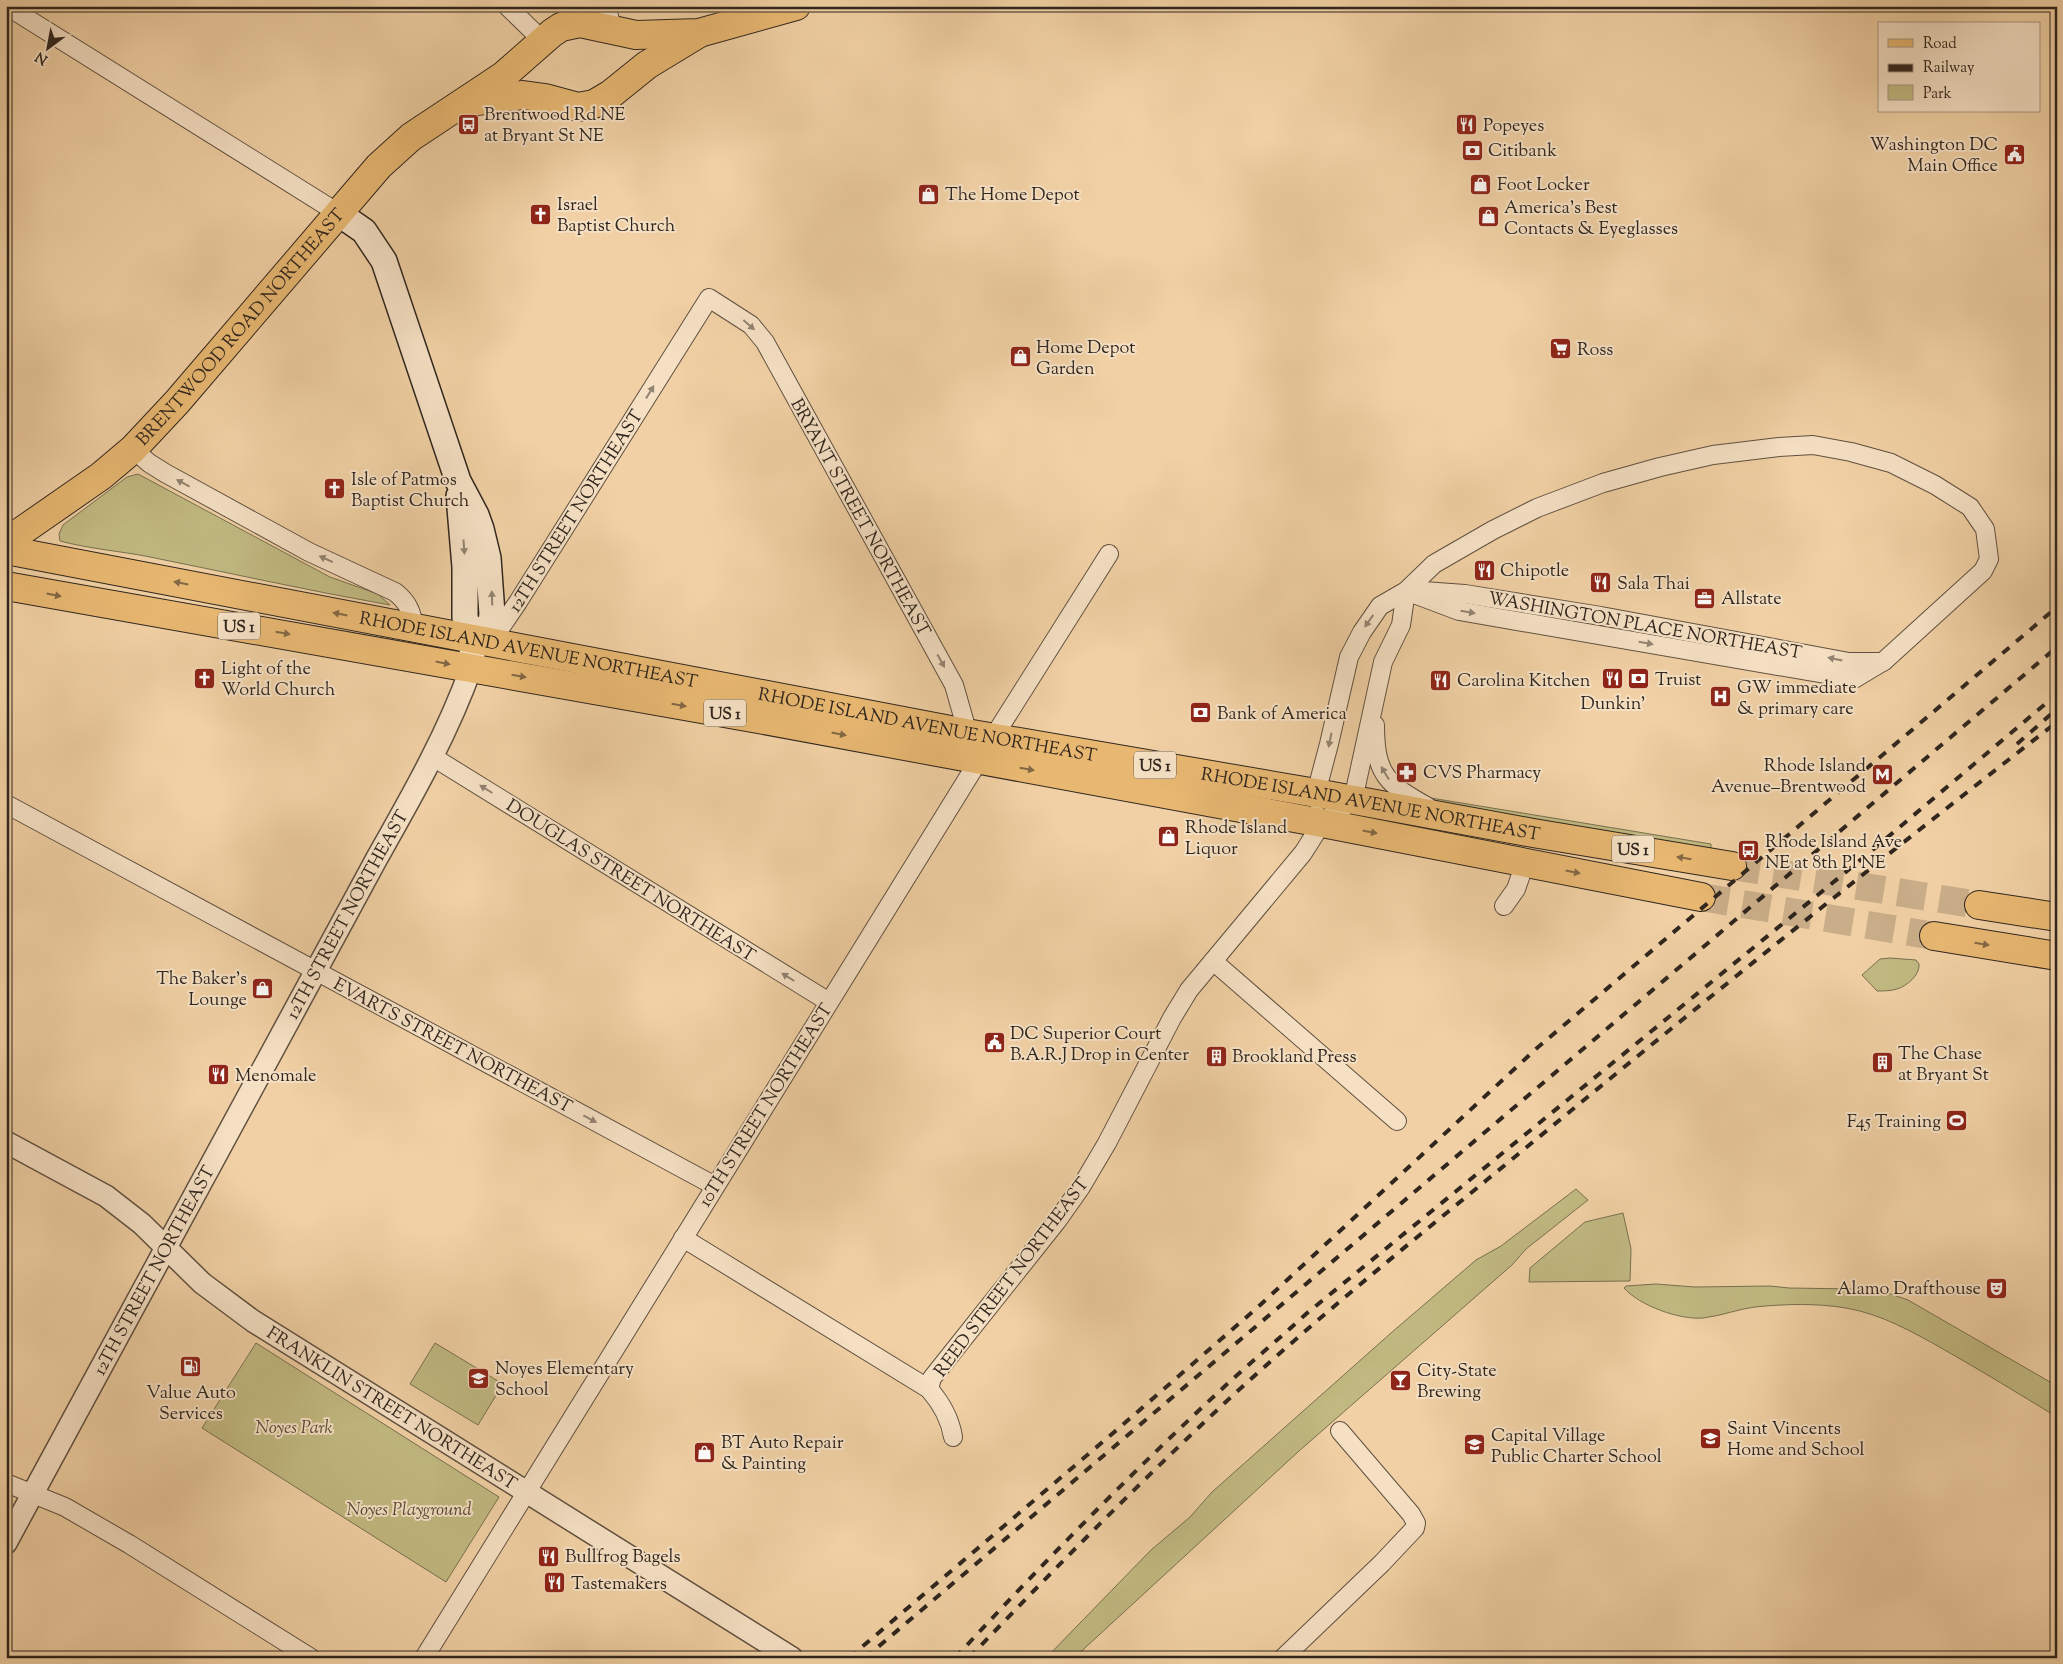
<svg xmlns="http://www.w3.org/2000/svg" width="2063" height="1664" font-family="'Sorts Mill Goudy',serif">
<rect width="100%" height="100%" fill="#f0d0a4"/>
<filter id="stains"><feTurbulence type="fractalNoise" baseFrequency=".004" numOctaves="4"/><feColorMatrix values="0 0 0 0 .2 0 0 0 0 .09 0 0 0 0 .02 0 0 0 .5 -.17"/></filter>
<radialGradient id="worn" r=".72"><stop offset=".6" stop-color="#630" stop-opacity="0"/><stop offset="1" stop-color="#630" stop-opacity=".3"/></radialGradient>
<path fill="#c1b981" stroke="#787050" d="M138,474L330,577L378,594L390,605C310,591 230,573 150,557C120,551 90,549 60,541L59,534L63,525L127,477Z
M1431,798L1711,844V849L1431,803Z
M1890,958L1916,960L1919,964C1920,975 1907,986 1897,989C1891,991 1883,991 1877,991L1862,975L1880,959Z
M1576,1189L1588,1200L1526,1249L1512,1265L1299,1451L1074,1658H1046L1151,1550L1190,1517L1212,1492L1391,1333L1476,1260L1501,1246Z
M1623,1213L1631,1249L1630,1281L1529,1282L1530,1268L1585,1222Z
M1656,1284L1695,1287L1770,1286L1789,1288L1858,1289L1882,1291L1908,1300L2057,1386V1417C2019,1394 1982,1371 1943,1349C1913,1332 1881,1314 1846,1308C1816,1303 1785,1304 1755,1307C1738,1309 1721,1316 1703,1318C1680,1320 1640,1306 1624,1288L1626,1286Z
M256,1343L499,1497L446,1582L202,1428Z
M435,1343L503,1384L478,1425L410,1384Z"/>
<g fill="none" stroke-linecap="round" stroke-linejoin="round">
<path stroke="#caae89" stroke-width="28" stroke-dasharray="28 14" stroke-linecap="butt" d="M1732,866L1979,905
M1701,897L1934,936"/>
<defs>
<g id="minor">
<path d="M7,6L338,213"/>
<path d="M507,6L542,40"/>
<path d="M606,6L613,30"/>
<path d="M561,27L574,6"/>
<path d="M133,449L149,463L165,473L309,552L395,592C408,602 412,612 414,628"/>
<path d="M1423,591L1465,594L1601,616L1849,662H1883"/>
<path id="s1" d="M488,646L518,602L709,298L751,325L765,342L954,685L970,741"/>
<path d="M1375,725C1375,775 1387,784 1428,807"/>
<path d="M433,757L829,1002"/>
<path d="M1318,801L1316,793L1329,744L1349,657L1362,632L1380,606L1406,591L1434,564L1493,530L1537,508L1603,483L1660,467L1713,455L1779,447L1813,445L1851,452L1891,463L1935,485L1970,507L1985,529L1989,559L1983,571L1884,661L1854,679L1459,611L1406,591"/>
<path d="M6,804L715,1186"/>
<path d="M1504,906L1516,889L1525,863"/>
<path d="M1213,961L1397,1121"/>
<path d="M683,1238L929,1389C942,1404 950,1418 953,1437"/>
<path d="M929,1389L932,1378L1057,1221L1081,1187L1107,1143L1172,1018L1189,990L1303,853L1322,823L1353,800L1383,662L1401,625L1406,591"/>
<path d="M6,1483L65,1507L129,1544L311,1658"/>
<path d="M424,1658L979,760L1109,554"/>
<path d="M1283,1658L1382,1563L1415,1528L1416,1523L1411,1514L1340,1431"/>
</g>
<g id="tertiary">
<path id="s2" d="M6,1142L106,1196L142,1224L202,1283L253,1321L792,1658"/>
<path id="s3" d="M6,1543L377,858C412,796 447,735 471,668"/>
</g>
<path id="secondary" d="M338,213L364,231L384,261L458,481L476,515L481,529L488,558L492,614L491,622L474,640
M459,496L465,567V618L474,640L472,654"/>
<g id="primary">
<path d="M470,102L523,95L545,98L578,107L594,104L611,94L647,65L698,34"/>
<path id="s4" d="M6,542L101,476L133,449L177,402L379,166L411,137L503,76L552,33L561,27L580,23L636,35L699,33L796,6"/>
<path id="s5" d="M6,550L966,733L1316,793L1533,833L1732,866"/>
<path d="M6,586L764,720L1322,823L1701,897"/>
<path d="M1979,905L2057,917"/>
<path d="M1934,936L2057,956"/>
</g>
</defs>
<use href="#minor" stroke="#605040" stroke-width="20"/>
<use href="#tertiary" stroke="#605040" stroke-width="24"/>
<use href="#secondary" stroke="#30261e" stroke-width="28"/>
<use href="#primary" stroke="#30261e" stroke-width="30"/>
<use href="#minor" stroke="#f5e0c4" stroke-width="18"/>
<use href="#tertiary" stroke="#f5e0c4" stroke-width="21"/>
<use href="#secondary" stroke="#f5e0c4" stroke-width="25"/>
<use href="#primary" stroke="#e8b872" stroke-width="28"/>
<path stroke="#30261e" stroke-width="4" stroke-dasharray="9 9" stroke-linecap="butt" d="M2017,744L2057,709
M849,1658L1119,1428L1258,1307L1537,1048L2057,607
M865,1658L2057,647
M955,1658C1041,1565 1131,1473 1224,1387C1251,1362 1279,1339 1306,1314L1869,853L2057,694
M969,1658C1054,1569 1140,1482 1230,1398C1329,1307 1435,1223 1539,1137C1710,996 1882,858 2057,722"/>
</g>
<defs><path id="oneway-solid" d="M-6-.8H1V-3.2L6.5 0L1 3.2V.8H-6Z" transform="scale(1.25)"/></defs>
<g fill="#928371">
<use href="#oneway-solid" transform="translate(749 325) rotate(41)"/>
<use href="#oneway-solid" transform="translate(650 392) rotate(-58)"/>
<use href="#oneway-solid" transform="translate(183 483) rotate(-152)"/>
<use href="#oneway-solid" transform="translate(464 547) rotate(86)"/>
<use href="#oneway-solid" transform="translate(326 559) rotate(-156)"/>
<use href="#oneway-solid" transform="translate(492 598) rotate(-92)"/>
<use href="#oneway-solid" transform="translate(1468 612) rotate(10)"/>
<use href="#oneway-solid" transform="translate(1369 621) rotate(125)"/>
<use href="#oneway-solid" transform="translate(1646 643) rotate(10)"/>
<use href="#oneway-solid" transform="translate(1835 659) rotate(-168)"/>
<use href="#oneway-solid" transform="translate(941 661) rotate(61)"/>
<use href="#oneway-solid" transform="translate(1330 740) rotate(102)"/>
<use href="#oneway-solid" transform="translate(1385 773) rotate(-121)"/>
<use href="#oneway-solid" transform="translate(486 789) rotate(-148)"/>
<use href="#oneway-solid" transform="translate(788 977) rotate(-148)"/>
<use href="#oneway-solid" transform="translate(590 1119) rotate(28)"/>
</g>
<g fill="#836844">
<use href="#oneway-solid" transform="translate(181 583) rotate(-169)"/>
<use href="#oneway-solid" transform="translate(54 595) rotate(11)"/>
<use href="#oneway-solid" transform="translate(340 614) rotate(-169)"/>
<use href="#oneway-solid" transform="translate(283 633) rotate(10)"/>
<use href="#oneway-solid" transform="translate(443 663) rotate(11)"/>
<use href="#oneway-solid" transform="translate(519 676) rotate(10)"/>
<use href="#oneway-solid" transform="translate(679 705) rotate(10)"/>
<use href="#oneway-solid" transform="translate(839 734) rotate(11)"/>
<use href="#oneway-solid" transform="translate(1027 769) rotate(10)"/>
<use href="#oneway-solid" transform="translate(1370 832) rotate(11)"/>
<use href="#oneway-solid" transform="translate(1684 858) rotate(-171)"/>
<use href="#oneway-solid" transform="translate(1573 872) rotate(11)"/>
<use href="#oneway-solid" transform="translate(1982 944) rotate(9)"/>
</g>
<defs>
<symbol id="bus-square" viewBox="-11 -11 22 22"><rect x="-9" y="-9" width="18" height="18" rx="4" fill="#8f2418" stroke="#f5e0c4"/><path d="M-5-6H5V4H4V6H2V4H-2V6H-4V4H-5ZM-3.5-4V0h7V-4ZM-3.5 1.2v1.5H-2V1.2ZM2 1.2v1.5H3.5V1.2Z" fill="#fff"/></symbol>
<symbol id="restaurant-square" viewBox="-11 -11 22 22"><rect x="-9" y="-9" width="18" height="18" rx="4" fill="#8f2418" stroke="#f5e0c4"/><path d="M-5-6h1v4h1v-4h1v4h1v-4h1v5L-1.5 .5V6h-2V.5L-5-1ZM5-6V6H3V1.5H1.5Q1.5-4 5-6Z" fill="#fff"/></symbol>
<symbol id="bank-square" viewBox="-11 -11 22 22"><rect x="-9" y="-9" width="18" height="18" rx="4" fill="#8f2418" stroke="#f5e0c4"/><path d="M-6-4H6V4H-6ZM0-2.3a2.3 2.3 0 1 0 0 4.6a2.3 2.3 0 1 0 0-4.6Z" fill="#fff"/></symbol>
<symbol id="civic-square" viewBox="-11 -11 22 22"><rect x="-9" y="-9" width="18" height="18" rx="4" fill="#8f2418" stroke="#f5e0c4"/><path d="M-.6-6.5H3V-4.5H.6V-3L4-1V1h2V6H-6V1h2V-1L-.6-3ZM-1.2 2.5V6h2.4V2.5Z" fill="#fff"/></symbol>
<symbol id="shop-square" viewBox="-11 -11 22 22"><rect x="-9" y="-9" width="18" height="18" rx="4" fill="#8f2418" stroke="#f5e0c4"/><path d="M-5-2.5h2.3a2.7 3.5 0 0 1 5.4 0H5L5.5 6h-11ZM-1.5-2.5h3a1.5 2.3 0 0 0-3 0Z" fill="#fff"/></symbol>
<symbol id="church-square" viewBox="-11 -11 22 22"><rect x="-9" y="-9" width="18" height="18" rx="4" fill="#8f2418" stroke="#f5e0c4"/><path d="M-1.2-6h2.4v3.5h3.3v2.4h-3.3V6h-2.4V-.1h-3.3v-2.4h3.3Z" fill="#fff"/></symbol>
<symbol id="supermarket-square" viewBox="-11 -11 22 22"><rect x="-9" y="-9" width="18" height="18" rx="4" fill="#8f2418" stroke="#f5e0c4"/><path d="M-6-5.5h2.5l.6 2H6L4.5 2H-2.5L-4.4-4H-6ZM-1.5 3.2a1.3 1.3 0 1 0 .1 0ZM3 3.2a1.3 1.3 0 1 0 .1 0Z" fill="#fff"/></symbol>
<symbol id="office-square" viewBox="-11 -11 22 22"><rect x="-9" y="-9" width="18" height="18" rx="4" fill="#8f2418" stroke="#f5e0c4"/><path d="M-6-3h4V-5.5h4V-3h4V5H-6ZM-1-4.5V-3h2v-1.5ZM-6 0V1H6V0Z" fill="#fff"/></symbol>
<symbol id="hospital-square" viewBox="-11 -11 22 22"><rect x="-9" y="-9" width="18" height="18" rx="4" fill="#8f2418" stroke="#f5e0c4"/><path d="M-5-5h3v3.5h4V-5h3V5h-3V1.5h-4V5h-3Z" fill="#fff"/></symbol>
<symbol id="pharmacy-square" viewBox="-11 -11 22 22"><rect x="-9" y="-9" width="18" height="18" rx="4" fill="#8f2418" stroke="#f5e0c4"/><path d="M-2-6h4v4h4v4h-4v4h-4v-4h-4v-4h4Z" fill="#fff"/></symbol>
<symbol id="metro-square" viewBox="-11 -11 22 22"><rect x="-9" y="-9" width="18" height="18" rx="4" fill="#8f2418" stroke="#f5e0c4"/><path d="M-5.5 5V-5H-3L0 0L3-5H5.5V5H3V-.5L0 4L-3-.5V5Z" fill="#fff"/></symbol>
<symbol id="building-square" viewBox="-11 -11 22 22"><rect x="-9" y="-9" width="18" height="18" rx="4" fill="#8f2418" stroke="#f5e0c4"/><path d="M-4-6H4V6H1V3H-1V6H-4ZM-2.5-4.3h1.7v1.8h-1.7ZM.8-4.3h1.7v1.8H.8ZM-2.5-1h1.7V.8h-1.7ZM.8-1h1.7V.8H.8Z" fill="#fff"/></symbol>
<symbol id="stadium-square" viewBox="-11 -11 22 22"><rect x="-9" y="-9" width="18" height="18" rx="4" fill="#8f2418" stroke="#f5e0c4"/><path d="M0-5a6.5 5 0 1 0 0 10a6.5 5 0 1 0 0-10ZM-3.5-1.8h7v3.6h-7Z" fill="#fff"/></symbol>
<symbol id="theatre-square" viewBox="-11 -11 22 22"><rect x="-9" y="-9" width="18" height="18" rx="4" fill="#8f2418" stroke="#f5e0c4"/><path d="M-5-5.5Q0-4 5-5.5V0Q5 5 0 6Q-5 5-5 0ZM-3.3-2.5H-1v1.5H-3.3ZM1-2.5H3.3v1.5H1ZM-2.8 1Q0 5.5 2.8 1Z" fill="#fff"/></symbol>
<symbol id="fuel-square" viewBox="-11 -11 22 22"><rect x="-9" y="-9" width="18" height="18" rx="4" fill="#8f2418" stroke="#f5e0c4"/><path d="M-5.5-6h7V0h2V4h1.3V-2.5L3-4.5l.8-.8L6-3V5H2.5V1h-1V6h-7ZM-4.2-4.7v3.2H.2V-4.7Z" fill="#fff"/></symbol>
<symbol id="school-square" viewBox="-11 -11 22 22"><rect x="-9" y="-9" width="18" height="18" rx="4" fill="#8f2418" stroke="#f5e0c4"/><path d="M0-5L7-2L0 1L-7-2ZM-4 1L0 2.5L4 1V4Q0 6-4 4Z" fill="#fff"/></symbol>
<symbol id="bar-square" viewBox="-11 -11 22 22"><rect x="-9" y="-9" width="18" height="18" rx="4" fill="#8f2418" stroke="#f5e0c4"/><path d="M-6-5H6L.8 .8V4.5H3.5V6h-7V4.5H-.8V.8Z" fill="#fff"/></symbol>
</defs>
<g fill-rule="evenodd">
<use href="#bus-square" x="456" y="112" width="25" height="25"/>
<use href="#restaurant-square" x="1454" y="112" width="25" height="25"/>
<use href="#bank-square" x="1460" y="138" width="25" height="25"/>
<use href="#civic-square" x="2002" y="142" width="25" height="25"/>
<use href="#shop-square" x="1468" y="172" width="25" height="25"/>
<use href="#shop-square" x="916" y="182" width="25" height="25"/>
<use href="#church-square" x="528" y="202" width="25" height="25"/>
<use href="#shop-square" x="1476" y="204" width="25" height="25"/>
<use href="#supermarket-square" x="1548" y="336" width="25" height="25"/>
<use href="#shop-square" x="1008" y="344" width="25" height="25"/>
<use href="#church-square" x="322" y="476" width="25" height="25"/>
<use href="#restaurant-square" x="1472" y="558" width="25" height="25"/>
<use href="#restaurant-square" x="1588" y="570" width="25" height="25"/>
<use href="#office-square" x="1692" y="586" width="25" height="25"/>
<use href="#church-square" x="192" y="666" width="25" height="25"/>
<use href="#restaurant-square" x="1600" y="666" width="25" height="25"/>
<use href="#bank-square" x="1626" y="666" width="25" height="25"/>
<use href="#restaurant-square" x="1428" y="668" width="25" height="25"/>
<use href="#hospital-square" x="1708" y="684" width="25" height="25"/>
<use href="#bank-square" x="1188" y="700" width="25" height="25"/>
<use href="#pharmacy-square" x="1394" y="760" width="25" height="25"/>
<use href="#metro-square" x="1870" y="762" width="25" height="25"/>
<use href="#shop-square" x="1156" y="824" width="25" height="25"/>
<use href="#bus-square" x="1736" y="838" width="25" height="25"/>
<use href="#shop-square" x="250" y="976" width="25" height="25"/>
<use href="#civic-square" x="982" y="1030" width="25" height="25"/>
<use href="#building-square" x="1204" y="1044" width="25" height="25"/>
<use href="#building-square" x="1870" y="1050" width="25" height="25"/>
<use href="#restaurant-square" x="206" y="1062" width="25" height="25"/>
<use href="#stadium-square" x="1944" y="1108" width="25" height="25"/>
<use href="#theatre-square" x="1984" y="1276" width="25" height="25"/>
<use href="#fuel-square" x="178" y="1354" width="25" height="25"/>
<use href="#school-square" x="466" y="1366" width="25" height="25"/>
<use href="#bar-square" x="1388" y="1368" width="25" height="25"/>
<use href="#school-square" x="1698" y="1426" width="25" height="25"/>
<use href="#school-square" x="1462" y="1432" width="25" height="25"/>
<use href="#shop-square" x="692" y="1440" width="25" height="25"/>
<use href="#restaurant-square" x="536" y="1544" width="25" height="25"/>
<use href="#restaurant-square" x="542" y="1570" width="25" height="25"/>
</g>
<g text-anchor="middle" stroke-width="4" stroke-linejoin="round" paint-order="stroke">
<g fill="#f5e0c4" stroke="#6b5e50" stroke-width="1">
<rect x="218" y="612.5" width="42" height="27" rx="4"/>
<rect x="704" y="699.5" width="42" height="27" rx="4"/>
<rect x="1134" y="751.5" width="42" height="27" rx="4"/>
<rect x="1612" y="835.5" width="42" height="27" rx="4"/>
</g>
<g font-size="16" font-weight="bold" fill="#30261e">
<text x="239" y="632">US 1</text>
<text x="725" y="719">US 1</text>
<text x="1155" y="771">US 1</text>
<text x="1633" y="855">US 1</text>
</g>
<g font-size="18" fill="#30261e" stroke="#f5e0c4" text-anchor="start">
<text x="484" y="120">Brentwood Rd NE<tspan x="484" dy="21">at Bryant St NE</tspan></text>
<text x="1483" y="131">Popeyes</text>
<text x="1998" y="150" text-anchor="end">Washington DC<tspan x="1998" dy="21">Main Office</tspan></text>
<text x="1488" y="156">Citibank</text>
<text x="1497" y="190">Foot Locker</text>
<text x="945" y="200">The Home Depot</text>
<text x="557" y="210">Israel<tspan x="557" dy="21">Baptist Church</tspan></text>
<text x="1504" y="213">America's Best<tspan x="1504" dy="21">Contacts &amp; Eyeglasses</tspan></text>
<text x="1036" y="353">Home Depot<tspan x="1036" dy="21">Garden</tspan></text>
<text x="1577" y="355">Ross</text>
<text x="351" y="485">Isle of Patmos<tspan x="351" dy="21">Baptist Church</tspan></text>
<text x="1500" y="576">Chipotle</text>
<text x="1617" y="589">Sala Thai</text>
<text x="1721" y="604">Allstate</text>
<text x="221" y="674">Light of the<tspan x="221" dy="21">World Church</tspan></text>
<text x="1655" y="685">Truist</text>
<text x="1457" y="686">Carolina Kitchen</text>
<text x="1737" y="693">GW immediate<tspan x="1737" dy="21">&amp; primary care</tspan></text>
<text x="1613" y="709" text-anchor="middle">Dunkin'</text>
<text x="1217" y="719">Bank of America</text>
<text x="1866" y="771" text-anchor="end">Rhode Island<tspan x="1866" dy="21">Avenue–Brentwood</tspan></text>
<text x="1423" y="778">CVS Pharmacy</text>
<text x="1185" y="833">Rhode Island<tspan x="1185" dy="21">Liquor</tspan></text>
<text x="1765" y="847">Rhode Island Ave<tspan x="1765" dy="21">NE at 8th Pl NE</tspan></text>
<text x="247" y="984" text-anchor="end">The Baker's<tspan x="247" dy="21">Lounge</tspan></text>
<text x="1010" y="1039">DC Superior Court<tspan x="1010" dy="21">B.A.R.J Drop in Center</tspan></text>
<text x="1898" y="1059">The Chase<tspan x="1898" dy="21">at Bryant St</tspan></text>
<text x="1232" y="1062">Brookland Press</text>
<text x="235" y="1081">Menomale</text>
<text x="1941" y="1127" text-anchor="end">F45 Training</text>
<text x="1981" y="1294" text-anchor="end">Alamo Drafthouse</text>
<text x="495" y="1374">Noyes Elementary<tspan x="495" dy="21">School</tspan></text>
<text x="1417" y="1376">City-State<tspan x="1417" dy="21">Brewing</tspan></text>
<text x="191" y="1398" text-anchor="middle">Value Auto<tspan x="191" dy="21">Services</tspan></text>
<text x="1727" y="1434">Saint Vincents<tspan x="1727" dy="21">Home and School</tspan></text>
<text x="1491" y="1441">Capital Village<tspan x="1491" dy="21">Public Charter School</tspan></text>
<text x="721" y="1448">BT Auto Repair<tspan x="721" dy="21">&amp; Painting</tspan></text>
<text x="565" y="1562">Bullfrog Bagels</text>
<text x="571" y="1589">Tastemakers</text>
</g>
<g font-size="18" fill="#30261e" stroke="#f5e0c4">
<text dy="6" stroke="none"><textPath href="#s4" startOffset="320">BRENTWOOD ROAD NORTHEAST</textPath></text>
<text dy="6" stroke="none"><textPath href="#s1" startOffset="161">12TH STREET NORTHEAST</textPath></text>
<text transform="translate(861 517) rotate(61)" y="6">BRYANT STREET NORTHEAST</text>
<text transform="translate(1645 625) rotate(10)" y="6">WASHINGTON PLACE NORTHEAST</text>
<text dy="6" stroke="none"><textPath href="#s5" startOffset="532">RHODE ISLAND AVENUE NORTHEAST</textPath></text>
<text dy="6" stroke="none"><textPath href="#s5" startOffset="938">RHODE ISLAND AVENUE NORTHEAST</textPath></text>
<text dy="6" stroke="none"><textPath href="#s5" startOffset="1388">RHODE ISLAND AVENUE NORTHEAST</textPath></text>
<text transform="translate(631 880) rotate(32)" y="6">DOUGLAS STREET NORTHEAST</text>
<text dy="6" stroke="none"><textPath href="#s3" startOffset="715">12TH STREET NORTHEAST</textPath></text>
<text transform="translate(453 1045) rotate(28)" y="6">EVARTS STREET NORTHEAST</text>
<text transform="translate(765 1105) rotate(-58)" y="6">10TH STREET NORTHEAST</text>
<text dy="6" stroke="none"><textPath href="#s3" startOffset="310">12TH STREET NORTHEAST</textPath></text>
<text transform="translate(1011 1277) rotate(-53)" y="6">REED STREET NORTHEAST</text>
<text dy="6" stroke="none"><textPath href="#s2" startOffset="471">FRANKLIN STREET NORTHEAST</textPath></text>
</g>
<g font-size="18" font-style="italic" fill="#544b37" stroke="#f5e0c4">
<text x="294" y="1433">Noyes Park</text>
<text x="409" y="1515">Noyes Playground</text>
</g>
</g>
<rect width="2063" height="1664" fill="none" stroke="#f0d0a4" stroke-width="25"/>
<rect x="8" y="8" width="2048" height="1649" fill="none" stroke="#30261e" stroke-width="2.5"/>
<rect x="12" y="12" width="2038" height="1639" fill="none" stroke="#30261e"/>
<rect x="1878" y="22" width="162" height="90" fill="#f5e0c4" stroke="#a69682"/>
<rect x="1888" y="39" width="25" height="8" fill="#e8b872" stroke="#a69682"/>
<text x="1923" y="48" font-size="15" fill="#30261e">Road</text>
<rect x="1888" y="64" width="25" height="8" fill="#30261e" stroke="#a69682"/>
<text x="1923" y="72" font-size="15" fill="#30261e">Railway</text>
<rect x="1888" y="85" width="25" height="15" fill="#c1b981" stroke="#a69682"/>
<text x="1923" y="98" font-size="15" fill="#30261e">Park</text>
<g transform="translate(48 48) rotate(212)" stroke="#f5e0c4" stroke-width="4" paint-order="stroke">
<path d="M0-4L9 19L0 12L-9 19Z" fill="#30261e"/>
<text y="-8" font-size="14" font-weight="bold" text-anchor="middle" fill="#30261e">N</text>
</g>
<rect width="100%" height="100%" filter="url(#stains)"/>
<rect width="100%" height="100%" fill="url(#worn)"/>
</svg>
